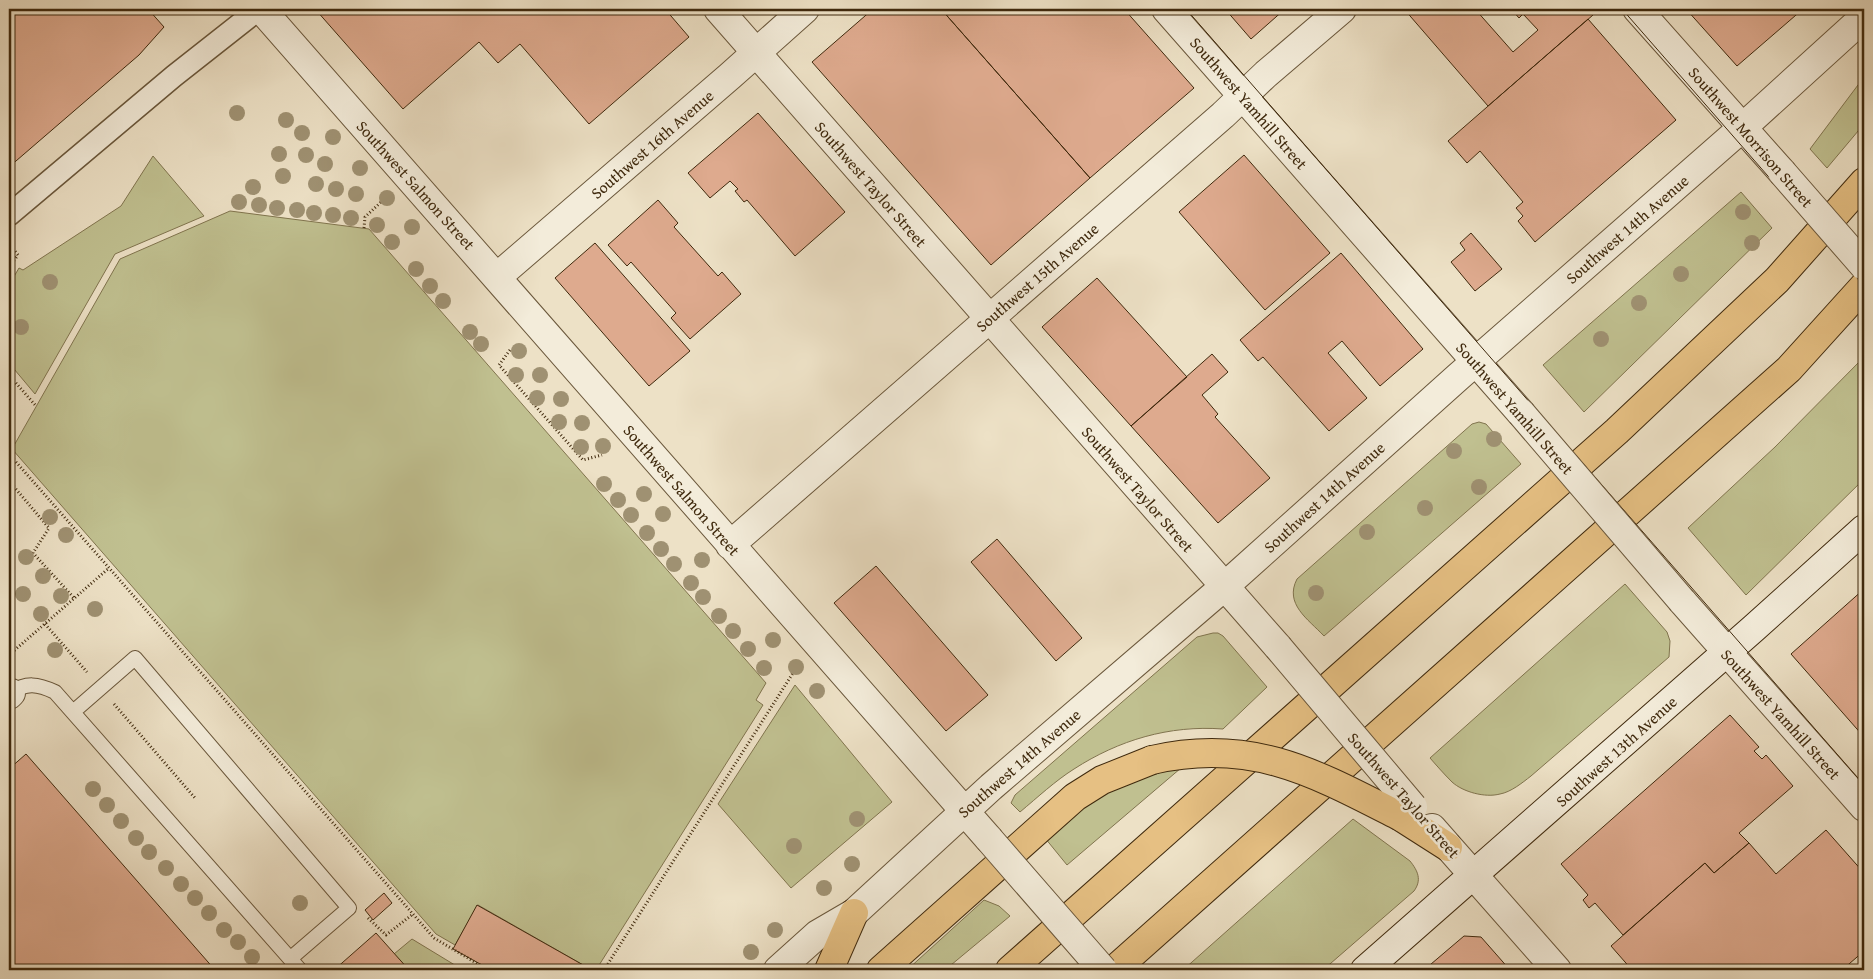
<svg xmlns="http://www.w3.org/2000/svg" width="1873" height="979" font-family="'Gentium Book Plus',serif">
<rect width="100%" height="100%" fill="#ede1c6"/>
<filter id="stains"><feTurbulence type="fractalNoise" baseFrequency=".004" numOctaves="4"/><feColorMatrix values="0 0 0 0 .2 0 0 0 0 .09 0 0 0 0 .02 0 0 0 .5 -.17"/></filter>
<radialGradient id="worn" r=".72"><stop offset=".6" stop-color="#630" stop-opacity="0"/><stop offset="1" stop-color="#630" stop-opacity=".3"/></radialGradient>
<path fill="#c0c090" stroke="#80744e" d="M1864,77V124L1827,168L1810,149Z
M153,156L204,216L115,254L35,394L9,363V285L19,268L23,270L121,206Z
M1741,192L1772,228L1584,412L1543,365Z
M230,211L369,229L766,683L756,700L763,705L596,970H592L478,905L455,945L436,934L12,449L120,259Z
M1864,357V479L1746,595L1688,528L1775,447Z
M1479,422L1486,424L1521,464L1324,636C1308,619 1284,604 1297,579L1472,424Z
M1625,584L1667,632L1670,641L1669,657L1531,776C1522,783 1511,792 1500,794C1485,798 1463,792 1452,782C1444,774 1437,766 1430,758Z
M1213,633H1218L1223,636L1267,687L1223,729C1169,725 1119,740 1074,769C1055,781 1038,797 1020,812L1011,803L1015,795L1197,637Z
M795,685L892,802L791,888L718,804Z
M1181,768L1067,865L1045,838C1084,804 1129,774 1181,768Z
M1353,819L1410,861C1418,871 1422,880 1414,891L1323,970H1183Z
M984,900L999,906L1010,916L945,970H907Z
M412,939L463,970H409L394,954Z"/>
<path fill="#deaa8e" stroke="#3f290d" d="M9,9H148L164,27L139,55L9,167Z
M317,9H665L689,37L589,124L520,44L498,63L479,42L403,109L316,10Z
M873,9H941L1090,178L991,265L812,62Z
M941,9H1124L1194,88L1090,178Z
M1225,9H1285L1251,39Z
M1404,9H1475L1513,52L1538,30L1523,14L1519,18L1512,10L1514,9H1587L1593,15L1488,106Z
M1686,9H1803L1737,66Z
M1588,19L1676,120L1535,242L1518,221L1523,216L1516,208L1523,202L1480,151L1467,163L1448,141Z
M758,113L845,212L795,256L747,200L744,202L735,191L738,189L730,181L710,198L688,173Z
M1244,155L1330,253L1265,310L1179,212Z
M658,200L678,223L674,227L718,276L722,272L741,294L690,339L671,318L676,313L631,262L627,266L608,245Z
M1471,233L1502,269L1475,291L1451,262L1465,250L1460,243Z
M595,243L690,351L649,386L555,278Z
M1341,253L1423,349L1380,386L1342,341L1328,353L1367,398L1329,431L1263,357L1258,361L1240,340Z
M1097,278L1187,377L1131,426L1042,327Z
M1212,354L1228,372L1202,395L1218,414L1215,417L1270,478L1218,523L1131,426Z
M997,539L1082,638L1056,661L971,562Z
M876,566L988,695L946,731L834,603Z
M1864,589V737L1791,654Z
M1730,715L1759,747L1754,751L1762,759L1766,755L1793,786L1739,833L1749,843L1714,873L1705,863L1623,935L1595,903L1589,908L1583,900L1588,895L1561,864Z
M26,754L215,970H9V769Z
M1826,830L1864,873V951L1842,970H1632L1611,946L1705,863L1714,873L1749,843L1776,874Z
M384,893L392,903L373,920L365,910Z
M477,905L592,970H491L453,949Z
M376,933L409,970H334Z
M1464,936L1481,937L1510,970H1424Z"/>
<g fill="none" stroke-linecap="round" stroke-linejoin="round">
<defs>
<path id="service" d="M11,693C26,682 38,684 55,692L300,970
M73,712L135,658L349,908L291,958"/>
<path id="pedestrian" d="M9,215L174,76L259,9"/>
<path id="minor" d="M1166,9L1521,413
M1637,9L1782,172
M497,277L730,76L805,9
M1682,601L1864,807
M9,695L11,693"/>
<path id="tertiary" d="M261,9L989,839
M718,9L1278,647
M730,545L1223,115L1266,74L1342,9
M1432,828L1557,970
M778,970L818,934L854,913L991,787L1225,586L1458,377L1742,128L1864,17"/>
<path id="secondary" d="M1365,970L1754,628L1864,529"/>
<path id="motorway" d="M1401,817L1448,847
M829,970L854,913
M881,970L1075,797L1102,780L1152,760
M1010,970L1617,431L1777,280L1864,182
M1114,970L1789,369L1864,286"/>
</defs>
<use href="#service" stroke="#6a573b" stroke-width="16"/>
<use href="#pedestrian" stroke="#6a573b" stroke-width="24"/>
<use href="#minor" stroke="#6a573b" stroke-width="30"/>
<use href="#tertiary" stroke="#6a573b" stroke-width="30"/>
<use href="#secondary" stroke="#3f290d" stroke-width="30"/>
<use href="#motorway" stroke="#3f290d" stroke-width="30"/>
<path stroke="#3f290d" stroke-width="3" stroke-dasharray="1 2.5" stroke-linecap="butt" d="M364,228L365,217L381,202
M9,243L18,255L9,267
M510,350L499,365L583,460L602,455
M9,375L36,406
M9,454L434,938L488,970
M9,481L49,528L33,553L74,598
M45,624L87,672
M9,655L109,568
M114,704L195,798
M368,918L386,935L413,914
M604,970L793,673"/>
<use href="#service" stroke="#f3ecda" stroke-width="14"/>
<use href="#pedestrian" stroke="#f3ecda" stroke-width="21"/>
<use href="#minor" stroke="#f3ecda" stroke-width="28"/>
<use href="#tertiary" stroke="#f3ecda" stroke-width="28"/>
<use href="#secondary" stroke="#f3ecda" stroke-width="28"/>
<use href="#motorway" stroke="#e6c083" stroke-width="28"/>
<path stroke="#3f290d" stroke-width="1" d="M1186,9L1864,785
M1622,9L1864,286"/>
<defs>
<path id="minor-bridge" d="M1782,172L1864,266
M1521,413L1682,601"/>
<path id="tertiary-bridge" d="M1278,647L1413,807
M989,839L1103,970"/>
<path id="motorway-bridge" d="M1152,760C1252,737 1315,773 1401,817"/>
</defs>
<use href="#minor-bridge" stroke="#6a573b" stroke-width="30" stroke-linecap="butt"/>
<use href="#tertiary-bridge" stroke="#6a573b" stroke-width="30" stroke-linecap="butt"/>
<use href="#motorway-bridge" stroke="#3f290d" stroke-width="30" stroke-linecap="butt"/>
<use href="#minor-bridge" stroke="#f3ecda" stroke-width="28"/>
<use href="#tertiary-bridge" stroke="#f3ecda" stroke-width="28"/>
<use href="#motorway-bridge" stroke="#e6c083" stroke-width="28"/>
</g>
<g fill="#9f9172">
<circle cx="237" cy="113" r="8"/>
<circle cx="286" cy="120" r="8"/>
<circle cx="302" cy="133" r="8"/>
<circle cx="333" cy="137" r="8"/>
<circle cx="279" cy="154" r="8"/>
<circle cx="306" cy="155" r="8"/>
<circle cx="325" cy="164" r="8"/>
<circle cx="360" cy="168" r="8"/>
<circle cx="283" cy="176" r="8"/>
<circle cx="316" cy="184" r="8"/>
<circle cx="253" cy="187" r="8"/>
<circle cx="336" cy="189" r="8"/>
<circle cx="356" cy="194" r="8"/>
<circle cx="387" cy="198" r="8"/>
<circle cx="239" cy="202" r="8"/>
<circle cx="259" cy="205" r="8"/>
<circle cx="277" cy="208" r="8"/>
<circle cx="297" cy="210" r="8"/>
<circle cx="1743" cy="212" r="8"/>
<circle cx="314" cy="213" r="8"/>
<circle cx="333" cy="215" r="8"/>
<circle cx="351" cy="218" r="8"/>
<circle cx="377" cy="225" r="8"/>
<circle cx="412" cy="227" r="8"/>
<circle cx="392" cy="242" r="8"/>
<circle cx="1752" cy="243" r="8"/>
<circle cx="416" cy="269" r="8"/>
<circle cx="1681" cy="274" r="8"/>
<circle cx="50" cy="282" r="8"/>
<circle cx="430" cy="286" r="8"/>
<circle cx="443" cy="301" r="8"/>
<circle cx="1639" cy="303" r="8"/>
<circle cx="21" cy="327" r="8"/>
<circle cx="470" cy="332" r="8"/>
<circle cx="1601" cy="339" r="8"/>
<circle cx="481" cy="344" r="8"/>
<circle cx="519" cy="351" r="8"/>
<circle cx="516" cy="375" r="8"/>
<circle cx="540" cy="375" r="8"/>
<circle cx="537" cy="398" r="8"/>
<circle cx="561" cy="399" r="8"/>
<circle cx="559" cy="422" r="8"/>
<circle cx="582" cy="423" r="8"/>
<circle cx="1494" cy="439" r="8"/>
<circle cx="603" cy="446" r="8"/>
<circle cx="581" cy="447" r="8"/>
<circle cx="1454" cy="451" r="8"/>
<circle cx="604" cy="484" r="8"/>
<circle cx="1479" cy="487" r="8"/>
<circle cx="644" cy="494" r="8"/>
<circle cx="618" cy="500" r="8"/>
<circle cx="1425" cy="508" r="8"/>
<circle cx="663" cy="514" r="8"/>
<circle cx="631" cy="515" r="8"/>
<circle cx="50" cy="517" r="8"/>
<circle cx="1367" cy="532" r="8"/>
<circle cx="647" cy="533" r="8"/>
<circle cx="66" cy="535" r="8"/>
<circle cx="661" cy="549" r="8"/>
<circle cx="26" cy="557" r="8"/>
<circle cx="702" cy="560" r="8"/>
<circle cx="674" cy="564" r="8"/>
<circle cx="43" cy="576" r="8"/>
<circle cx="691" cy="583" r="8"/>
<circle cx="1316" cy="593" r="8"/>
<circle cx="23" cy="594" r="8"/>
<circle cx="61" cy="596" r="8"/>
<circle cx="703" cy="597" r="8"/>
<circle cx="95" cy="609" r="8"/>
<circle cx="41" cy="614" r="8"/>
<circle cx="719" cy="616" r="8"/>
<circle cx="733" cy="631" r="8"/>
<circle cx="773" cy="640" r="8"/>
<circle cx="748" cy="649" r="8"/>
<circle cx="55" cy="650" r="8"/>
<circle cx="796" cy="667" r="8"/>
<circle cx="764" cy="668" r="8"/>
<circle cx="817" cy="691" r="8"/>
<circle cx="93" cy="789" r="8"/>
<circle cx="107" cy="805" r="8"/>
<circle cx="857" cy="819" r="8"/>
<circle cx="121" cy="821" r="8"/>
<circle cx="136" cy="838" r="8"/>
<circle cx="794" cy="846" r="8"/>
<circle cx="149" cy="852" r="8"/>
<circle cx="852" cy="864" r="8"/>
<circle cx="166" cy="868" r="8"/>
<circle cx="181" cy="884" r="8"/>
<circle cx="824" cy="888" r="8"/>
<circle cx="195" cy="898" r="8"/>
<circle cx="300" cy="903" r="8"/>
<circle cx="209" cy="913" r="8"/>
<circle cx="224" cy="930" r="8"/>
<circle cx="775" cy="930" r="8"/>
<circle cx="238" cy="942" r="8"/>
<circle cx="751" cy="952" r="8"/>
<circle cx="252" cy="957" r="8"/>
</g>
<g text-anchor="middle" stroke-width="5" stroke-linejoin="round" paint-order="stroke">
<g font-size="16" fill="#3f290d" stroke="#f3ecda">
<text transform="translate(1249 103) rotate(49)" y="6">Southwest Yamhill Street</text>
<text transform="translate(1751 137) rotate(49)" y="6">Southwest Morrison Street</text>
<text transform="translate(652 144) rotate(-41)" y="6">Southwest 16th Avenue</text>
<text transform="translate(871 184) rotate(49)" y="6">Southwest Taylor Street</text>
<text transform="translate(416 185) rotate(48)" y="6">Southwest Salmon Street</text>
<text transform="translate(1627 229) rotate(-41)" y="6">Southwest 14th Avenue</text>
<text transform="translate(1037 277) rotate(-41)" y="6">Southwest 15th Avenue</text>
<text transform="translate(1515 408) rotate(49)" y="6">Southwest Yamhill Street</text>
<text transform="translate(1138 489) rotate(49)" y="6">Southwest Taylor Street</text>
<text transform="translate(682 490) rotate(49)" y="6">Southwest Salmon Street</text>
<text transform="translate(1324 497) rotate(-42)" y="6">Southwest 14th Avenue</text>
<text transform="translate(1781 714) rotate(48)" y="6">Southwest Yamhill Street</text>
<text transform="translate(1616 751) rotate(-42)" y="6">Southwest 13th Avenue</text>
<text transform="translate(1019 763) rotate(-41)" y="6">Southwest 14th Avenue</text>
<text transform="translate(1404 795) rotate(49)" y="6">Southwest Taylor Street</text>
</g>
</g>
<rect width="1873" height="979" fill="none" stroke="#ede1c6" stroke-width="30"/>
<rect x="10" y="10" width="1853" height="959" fill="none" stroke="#3f290d" stroke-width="2.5"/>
<rect x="15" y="15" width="1843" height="949" fill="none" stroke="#3f290d"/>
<rect width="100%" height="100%" filter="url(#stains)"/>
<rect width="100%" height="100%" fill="url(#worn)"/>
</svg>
